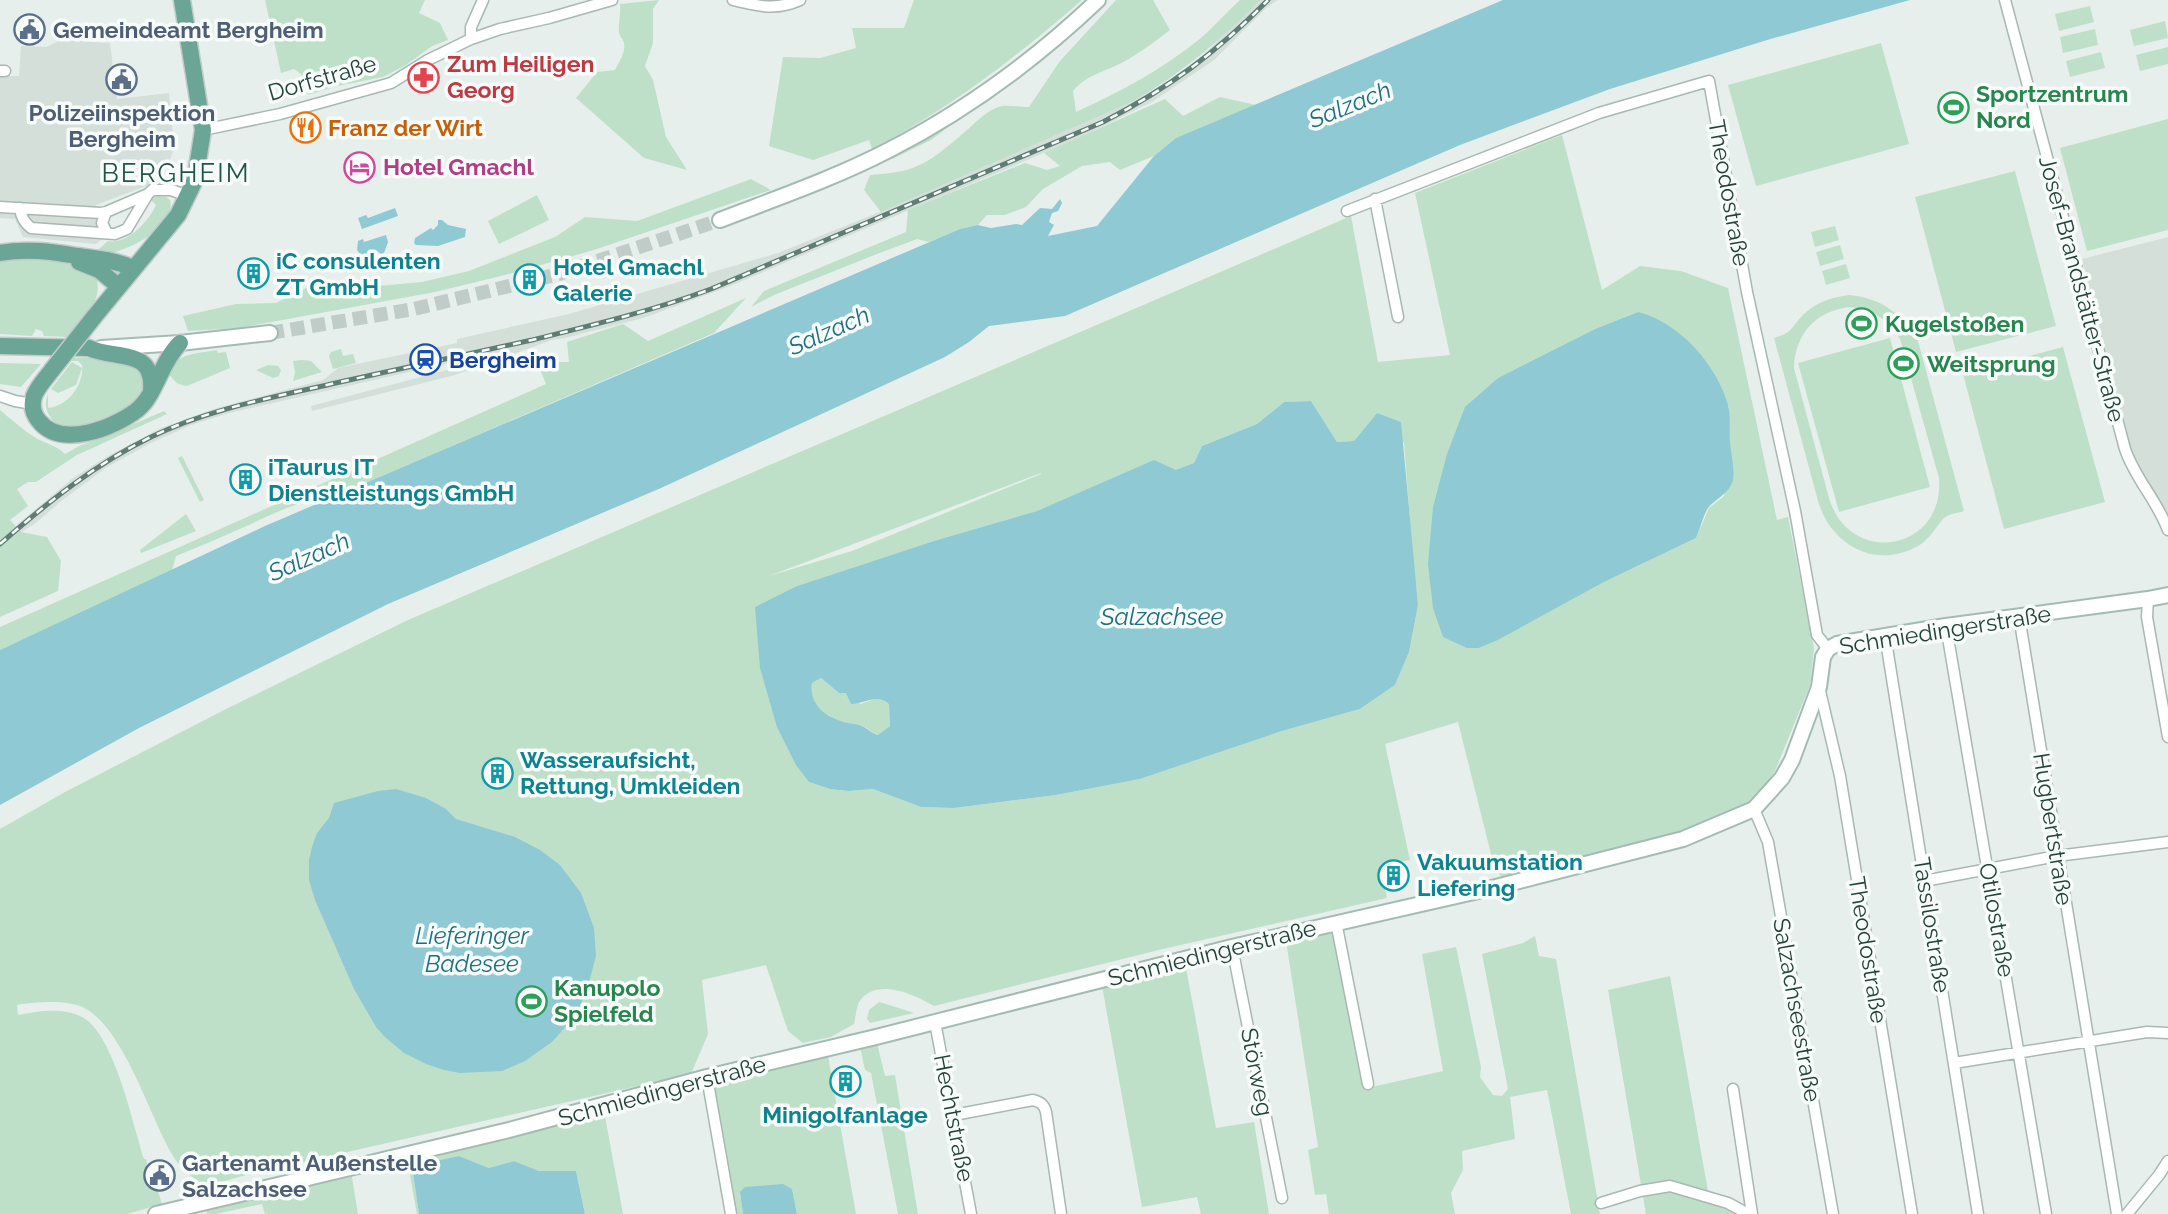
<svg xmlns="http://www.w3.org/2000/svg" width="2168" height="1214" font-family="Raleway,sans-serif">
<rect width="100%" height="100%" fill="#e6efeb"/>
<path fill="#d4dfda" d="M1261,0H1278L1266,8L1214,60L1152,102L1079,138L728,287L643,318L565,338L552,340L455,375L312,411L311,406L447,370L466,365L484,355L229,413L191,425L151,443L107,467L60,502L37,522L20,533L0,539L73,478L108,456L161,428L217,408L323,380L338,368L457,343V339L569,314L778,253L892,207L1134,101L1167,82L1201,57Z
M61,40L110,43L117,99L169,93L174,148L170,160L163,163L154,183L96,205L101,240L96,244L23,237L15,219L0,218V76H19L21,46L46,47Z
M2168,237V514L2141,471L2132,453L2082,259Z"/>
<path fill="#bfe0c8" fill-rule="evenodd" d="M265,0H425L419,13L440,23L448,40L432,46L406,65L383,77L337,86L308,95L301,74L294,69L281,73Z
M659,0L653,9V43L645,66L653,80L666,137L687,170L644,158L576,98L597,72L615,70C619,62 626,52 624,43C623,39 620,37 619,33C618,24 621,15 620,4Z
M914,0H1082C1018,56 948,110 872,149L869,140L813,160L769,146L783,57L820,58L856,48L852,28H904Z
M1116,0H1153L1170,30C1153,43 1135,57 1115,66C1098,74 1086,76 1073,91L1076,112C1120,92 1163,69 1201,38C1214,26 1227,12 1240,0H1261C1222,39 1182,73 1134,101L881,212L864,190L870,175C920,172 929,162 966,131C976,122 988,109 1002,106C1010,105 1021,107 1029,107L1060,61Z
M2090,6L2094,22L2059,31L2055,14Z
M2165,21L2168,38L2134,46L2130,30Z
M2095,29L2098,45L2063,53L2060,37Z
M1881,43L1909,144L1756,186L1728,85Z
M2168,47V64L2140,71L2136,55Z
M2101,52L2105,68L2070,77L2066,61Z
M1220,97L1256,105L1176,138L1154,156L1120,170L1110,162L1082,166L1043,189L1026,207L1005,215H987L978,225L960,229L929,242L917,239L877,254L774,295L751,307L764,291L906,232L908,210L1025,163L1047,170L1060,166L1044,153L1165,99L1183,116Z
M954,119L955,122L931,140L892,159H887Z
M2168,119V230L2087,251L2060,148Z
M1562,135L1602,290L1640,266L1681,271L1728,288L1777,520L1788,517L1814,649L1810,685L1775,771L1760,792L1747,803L1722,818L1687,831L1502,878L1494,866L1458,722L1385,744L1410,860L1380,866L1387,898L1163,949L934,1006C915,995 876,976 859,1002C856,1008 856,1017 854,1024L831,1037L803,1043L788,1031L766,965L702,980L708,1034L691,1074L246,1175L204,1187C194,1178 180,1168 173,1156C150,1118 125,1031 86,1009C69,999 36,1002 17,1005L18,1015C39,1011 63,1007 82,1017C114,1033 133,1125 144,1159H146L153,1186L156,1185L162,1204L127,1214H0V829L65,792L224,710L408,620L1351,216L1378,362L1450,355L1415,193ZM1638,312L1729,407L1724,496L1709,508L1696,538L1604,582L1498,640L1479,648L1498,378L1595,329ZM1311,401L1337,442L1354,441L1377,413L1404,443L1413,560L1418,605L1409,652L1395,685L1360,709L1282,731L1140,779L1056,795L954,808L921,807L873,789L849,791L830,789L809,782L797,586L937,540L1037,511L1154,461L1176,471L1194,463L1202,446L1257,424L1284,402ZM1041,474L852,551L769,576L1041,473Z
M2015,171L2056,326L1956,352L1915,197Z
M751,179L771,190L594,250L505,275L435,292L239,328L188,331L183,316L236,304L276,303L312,285L330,284L367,287L422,282L469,271L555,237L585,217L637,221Z
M537,195L549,220L499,244L488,221Z
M156,196L166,197L170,200C177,226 132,249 110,253C99,255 89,252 78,249H99L108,241C127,245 149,221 156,205L150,199Z
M1835,226L1839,240L1815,247L1811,232Z
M1840,245L1844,259L1820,266L1816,252Z
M25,258L65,262L95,275C106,298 82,323 66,337L44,336L42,331L36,329L32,336L0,334V261Z
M1846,264L1850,278L1826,285L1822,271Z
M1849,295C1872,297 1888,305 1904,321L1912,319L1964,511C1958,513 1948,514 1944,518C1935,528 1930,539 1918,546C1875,570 1831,545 1818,501L1774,338C1794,332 1790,328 1803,315C1816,302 1832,297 1849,295ZM1849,307C1873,309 1887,319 1900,339L1939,478C1945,551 1850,568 1829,498L1794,368C1795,334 1816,311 1849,307Z
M746,298L714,333L329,499C298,499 270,516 242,528C220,538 198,547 176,556L172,571L0,650V627L546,384L537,362H569L567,342L623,324L648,341Z
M1890,338L1930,487L1839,512L1798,363Z
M2063,347L2105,502L2004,529L1963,374Z
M341,349L343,356L353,354L356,363L333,369L329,356L331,352Z
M217,350L218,353L226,352L230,368L187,386C177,385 172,380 168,371C180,352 196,354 217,350Z
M73,358C88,358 103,356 117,358C125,359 130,363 136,368C172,397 67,452 49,415C45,407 45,403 48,394V408C68,406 84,385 82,365L78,361H72Z
M302,360L311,361L322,372L293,381L295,372L293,361Z
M72,362L82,368L76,385L58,393L51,389Z
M0,363L41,364L21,387L0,384Z
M268,365L278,366L281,370L279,376L273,378L256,370Z
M0,410C12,420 23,430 36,438C46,444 56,445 65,454L81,445L97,440L164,411L167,414L77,455L36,482H28L17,489L28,506L10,520L21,532L47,537L61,561L58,591L0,617Z
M182,456L204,500L200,502L178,458Z
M186,514L196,531L141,553L140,550Z
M821,678L839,693H846L860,704C872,701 878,694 889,703L890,726L879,735C872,733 870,730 865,727C859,724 849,724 843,722C825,717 808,703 812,683Z
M1336,931L1367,1088L1443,1071L1422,954L1456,947L1481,1067L1480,1077L1493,1095L1502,1096L1508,1089L1482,954L1523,943L1535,936L1539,956L1556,959L1600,1214H1571L1547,1090L1510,1097L1515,1139L1462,1151L1463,1170L1451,1193L1455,1214H1329L1326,1194L1315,1195L1308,1150L1318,1147L1286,941Z
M1186,968L1216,1128L1254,1122L1269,1214H1201L1197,1197L1142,1207L1102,986Z
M1670,976L1708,1191L1705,1198L1742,1214H1646L1608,990Z
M879,1002L883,1003L914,1013L870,1023L867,1019L869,1010Z
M877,1043L885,1076L895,1075L918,1214H898L871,1073L865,1070L860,1047Z
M828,1056L856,1214H797L792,1189L740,1192L743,1214H734L713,1089C722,1073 806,1060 828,1056Z
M604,1111L623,1214H585L576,1171H539L514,1161L489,1168L459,1156L412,1167L419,1214H417L407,1158Z
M351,1171L358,1214H265L262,1204L216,1214H207L205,1206Z"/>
<path fill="#8ec9d4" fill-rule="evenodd" d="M1503,0H1910L1767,40L1610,89L1460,145L1065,316L989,326L969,342L945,357L661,488L388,604L139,728L0,805V650L265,526L960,229L978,225L991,228L1016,224L1022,225L1040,208L1052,209L1060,199L1062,203L1058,211L1052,213L1049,222L1054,225L1048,236L1097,226L1154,156L1176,138Z
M395,208L398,216L362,229L358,218L366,215L368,218Z
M438,220H442L448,225L466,229L465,237L438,246L416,245L414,243L415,238L431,228L433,230L438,225Z
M386,235L388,242L384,253L381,254L377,251L364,259L357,250L358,241L363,239L364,242Z
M1638,312C1679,322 1717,365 1728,405C1731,416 1729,431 1730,443C1731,453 1735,470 1733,480C1729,494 1716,498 1708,508C1703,516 1700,529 1696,538L1604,582L1498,640L1479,648H1467L1443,637L1433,608L1428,564L1433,507L1447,454L1465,407L1498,378L1595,329Z
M1311,401L1337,442L1354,441L1377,413L1401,422L1418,605L1409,652L1395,685L1360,709L1282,731L1140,779L1056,795L954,808L921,807L873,789L849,791L830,789L809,782L796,765L777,727L760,668L755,607L797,586L937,540L1037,511L1154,460L1176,470L1194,463L1202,446L1257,424L1284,402ZM821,678L839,693H846L851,704C865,704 877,693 889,704L890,726L878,735C872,733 869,730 864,727C857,723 848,724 841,721C823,716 809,702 812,683Z
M396,789L426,798L446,809L456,819L515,837L540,850L560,865L581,893L594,928L596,956L588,986L577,1014L552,1042L525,1061L502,1071L460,1073L444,1070L426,1064L404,1053L385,1037L376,1027L354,989L315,900L309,880V860L312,847L317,833L329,818L334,803L378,791Z
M459,1156L489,1168L514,1161L539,1171H576L585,1214H419L412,1166Z
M783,1184L792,1189L797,1214H743L740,1192L745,1187Z"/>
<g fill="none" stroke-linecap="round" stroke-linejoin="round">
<path stroke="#bfccc8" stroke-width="14" stroke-dasharray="14 7" stroke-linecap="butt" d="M270,333L414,309L559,274L720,220"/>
<defs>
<path id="street" d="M733,0C757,6 776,11 800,0
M2005,0L2125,449C2135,479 2157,500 2168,530
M471,39V27L483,0
M0,71H5
M203,130L280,114L391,83L428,60L471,39L500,29L549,18L612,0
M1375,199L1398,317
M0,207L101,213L106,212
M20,208C21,217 24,222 31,228L115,234L127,229L148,194
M1347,211L1599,113L1709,81L1747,292L1795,511L1817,635L1828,649
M107,233L102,223L106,212L148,194L152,190H171L188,196
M0,396L15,401L33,404
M2148,599L2147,617L2168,737
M2019,616L2117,1214
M1946,626L2046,1214
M1885,635L1978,1214
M1819,687L1840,776L1912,1214
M1754,809L1768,842L1833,1214
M1924,881L2057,856L2168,842
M1336,922L1368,1084
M1232,947L1282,1198
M935,1022L971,1214
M1954,1063L2147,1032L2168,1033
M707,1077L731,1214
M1733,1089L1752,1214
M954,1115L1033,1100C1040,1102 1044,1104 1046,1112L1061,1214
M1601,1203L1640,1191L1670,1186L1728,1203L1748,1214
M2127,1214L2159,1175L2168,1161"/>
<path id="secondary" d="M720,220C777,198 835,178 889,150C965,111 1036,59 1098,0
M101,348L180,343L270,333
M156,1214L509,1130L707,1077L876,1037L1232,947L1496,887L1683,839L1754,809L1782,778L1792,760L1819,687L1823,657L1828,649L1837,644L1946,626L2148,599L2168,595"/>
<path id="primary" d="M0,253C27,248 52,252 78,256C98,259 115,260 133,268
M79,262L99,270L118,286
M94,317L178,215L195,180L203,130L182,0
M0,346L89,348C114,360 155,347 151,391
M52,370C46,378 38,386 34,396C31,406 33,414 39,421C61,449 114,428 137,410C156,395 160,363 180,343"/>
</defs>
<use href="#street" stroke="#a8b8b2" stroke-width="13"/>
<use href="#secondary" stroke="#a4bbb3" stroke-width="18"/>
<use href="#primary" stroke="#c2cac8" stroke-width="19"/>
<use href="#street" stroke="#fff" stroke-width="10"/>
<use href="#secondary" stroke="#fff" stroke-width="14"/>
<use href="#primary" stroke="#6aa596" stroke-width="16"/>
<defs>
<path id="rail" d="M0,544C47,503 95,464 151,437C210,408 276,397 340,382C404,368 468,354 532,340C593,325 652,311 711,289L1103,122C1169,88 1216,53 1268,0"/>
</defs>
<use href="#rail" stroke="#5f7d75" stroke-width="5"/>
<use href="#rail" stroke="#f7fbf9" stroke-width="2.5" stroke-dasharray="8" stroke-linecap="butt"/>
<defs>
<path id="primary-bridge" d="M52,370L94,317"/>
</defs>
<use href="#primary-bridge" stroke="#c2cac8" stroke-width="19" stroke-linecap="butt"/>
<use href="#primary-bridge" stroke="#6aa596" stroke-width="16"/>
</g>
<defs>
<symbol id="civic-ring" viewBox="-11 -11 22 22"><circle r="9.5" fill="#f7fbf9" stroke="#5c6f8a" stroke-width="1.5"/><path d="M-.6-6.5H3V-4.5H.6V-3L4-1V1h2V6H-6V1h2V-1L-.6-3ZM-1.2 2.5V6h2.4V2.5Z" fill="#5c6f8a"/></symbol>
<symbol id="pharmacy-ring" viewBox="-11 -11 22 22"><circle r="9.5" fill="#f7fbf9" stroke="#e0444e" stroke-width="1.5"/><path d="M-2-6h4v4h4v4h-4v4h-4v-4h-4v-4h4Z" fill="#e0444e"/></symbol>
<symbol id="stadium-ring" viewBox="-11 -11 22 22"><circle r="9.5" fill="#f7fbf9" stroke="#2e9e5b" stroke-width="1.5"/><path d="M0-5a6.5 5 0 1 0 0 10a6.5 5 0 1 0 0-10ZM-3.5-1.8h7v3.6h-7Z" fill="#2e9e5b"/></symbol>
<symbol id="restaurant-ring" viewBox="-11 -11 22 22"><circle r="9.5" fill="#f7fbf9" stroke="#e8710a" stroke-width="1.5"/><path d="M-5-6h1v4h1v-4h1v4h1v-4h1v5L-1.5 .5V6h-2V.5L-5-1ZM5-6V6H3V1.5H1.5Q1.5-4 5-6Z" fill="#e8710a"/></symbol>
<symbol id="hotel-ring" viewBox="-11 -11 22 22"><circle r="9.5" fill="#f7fbf9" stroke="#d1479c" stroke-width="1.5"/><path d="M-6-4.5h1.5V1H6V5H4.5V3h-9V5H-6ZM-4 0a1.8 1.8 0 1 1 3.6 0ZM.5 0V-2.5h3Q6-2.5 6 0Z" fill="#d1479c"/></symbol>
<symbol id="building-ring" viewBox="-11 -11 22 22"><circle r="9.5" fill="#f7fbf9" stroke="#0f9aa8" stroke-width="1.5"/><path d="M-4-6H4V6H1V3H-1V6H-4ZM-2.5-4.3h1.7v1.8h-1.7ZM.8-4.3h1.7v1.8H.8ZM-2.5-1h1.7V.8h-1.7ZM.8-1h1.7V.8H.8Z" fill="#0f9aa8"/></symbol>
<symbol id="station-ring" viewBox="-11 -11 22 22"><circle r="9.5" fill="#f7fbf9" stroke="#1a4fb4" stroke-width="1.5"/><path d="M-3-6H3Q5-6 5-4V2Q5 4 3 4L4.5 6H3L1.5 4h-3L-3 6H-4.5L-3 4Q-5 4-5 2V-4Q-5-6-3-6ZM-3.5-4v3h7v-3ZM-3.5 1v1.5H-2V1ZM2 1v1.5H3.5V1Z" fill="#1a4fb4"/></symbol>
</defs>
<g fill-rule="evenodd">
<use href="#civic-ring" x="12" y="12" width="35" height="35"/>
<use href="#pharmacy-ring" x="406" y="60" width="35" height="35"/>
<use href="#civic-ring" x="104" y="62" width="35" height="35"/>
<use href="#stadium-ring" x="1936" y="90" width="35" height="35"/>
<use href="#restaurant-ring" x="288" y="110" width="35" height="35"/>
<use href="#hotel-ring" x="342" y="150" width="35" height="35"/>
<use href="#building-ring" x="236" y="256" width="35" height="35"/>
<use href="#building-ring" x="512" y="262" width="35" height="35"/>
<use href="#stadium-ring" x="1844" y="306" width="35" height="35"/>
<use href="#station-ring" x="408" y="342" width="35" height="35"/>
<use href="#stadium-ring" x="1886" y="346" width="35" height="35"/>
<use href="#building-ring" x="228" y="462" width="35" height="35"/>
<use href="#building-ring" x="480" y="756" width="35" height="35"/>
<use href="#building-ring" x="1376" y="858" width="35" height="35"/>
<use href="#stadium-ring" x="514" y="984" width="35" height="35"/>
<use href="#building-ring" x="828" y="1064" width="35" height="35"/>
<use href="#civic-ring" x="142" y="1158" width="35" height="35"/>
</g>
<g text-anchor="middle" stroke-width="7" stroke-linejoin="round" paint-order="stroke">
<g font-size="23" font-weight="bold" fill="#4e5e75" stroke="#f7fbf9" text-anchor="start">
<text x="53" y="38">Gemeindeamt Bergheim</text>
<text x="122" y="121" text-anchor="middle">Polizeiinspektion<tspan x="122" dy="26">Bergheim</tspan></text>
<text x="182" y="1171">Gartenamt Außenstelle<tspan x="182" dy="26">Salzachsee</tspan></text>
</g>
<g font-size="23" font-weight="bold" fill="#be3a42" stroke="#f7fbf9" text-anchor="start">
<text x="447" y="72">Zum Heiligen<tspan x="447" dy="26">Georg</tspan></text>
</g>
<g font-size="23" fill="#24423a" stroke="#f7fbf9">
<text transform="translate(322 78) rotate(-16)" y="8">Dorfstraße</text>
<text transform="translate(1729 193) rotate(80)" y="8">Theodostraße</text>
<text transform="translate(2082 289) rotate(75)" y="8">Josef-Brandstätter-Straße</text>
<text transform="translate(1945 630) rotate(-9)" y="8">Schmiedingerstraße</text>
<text transform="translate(2053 829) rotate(81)" y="8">Hugbertstraße</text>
<text transform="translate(1997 920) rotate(80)" y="8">Otilostraße</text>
<text transform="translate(1932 925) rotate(81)" y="8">Tassilostraße</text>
<text transform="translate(1868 950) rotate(81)" y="8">Theodostraße</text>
<text transform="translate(1212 953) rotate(-14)" y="8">Schmiedingerstraße</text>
<text transform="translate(1797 1010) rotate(80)" y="8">Salzachseestraße</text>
<text transform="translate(1257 1072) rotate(79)" y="8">Störweg</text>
<text transform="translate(662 1091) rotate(-15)" y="8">Schmiedingerstraße</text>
<text transform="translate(954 1118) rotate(79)" y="8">Hechtstraße</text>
</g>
<g font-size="23" font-weight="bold" fill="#27864d" stroke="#f7fbf9" text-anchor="start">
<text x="1976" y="102">Sportzentrum<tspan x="1976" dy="26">Nord</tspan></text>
<text x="1885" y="332">Kugelstoßen</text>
<text x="1927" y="372">Weitsprung</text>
<text x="554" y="996">Kanupolo<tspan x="554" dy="26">Spielfeld</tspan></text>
</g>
<g font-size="23" font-weight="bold" fill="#c56008" stroke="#f7fbf9" text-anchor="start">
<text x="328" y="136">Franz der Wirt</text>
</g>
<g font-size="23" font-weight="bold" fill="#b23c85" stroke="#f7fbf9" text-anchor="start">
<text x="383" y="175">Hotel Gmachl</text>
</g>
<g font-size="23" font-weight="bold" fill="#0d838f" stroke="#f7fbf9" text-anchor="start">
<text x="276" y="269">iC consulenten<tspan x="276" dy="26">ZT GmbH</tspan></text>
<text x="553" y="275">Hotel Gmachl<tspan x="553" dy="26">Galerie</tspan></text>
<text x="268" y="475">iTaurus IT<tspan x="268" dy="26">Dienstleistungs GmbH</tspan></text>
<text x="520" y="768">Wasseraufsicht,<tspan x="520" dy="26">Rettung, Umkleiden</tspan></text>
<text x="1417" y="870">Vakuumstation<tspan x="1417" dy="26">Liefering</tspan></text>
<text x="845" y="1123" text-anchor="middle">Minigolfanlage</text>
</g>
<g font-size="23" font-weight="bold" fill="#164399" stroke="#f7fbf9" text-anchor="start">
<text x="449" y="368">Bergheim</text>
</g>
<g font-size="24" font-style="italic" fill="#1c6f80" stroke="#f7fbf9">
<text transform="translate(1350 105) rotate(-22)" y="8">Salzach</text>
<text transform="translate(829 331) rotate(-24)" y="8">Salzach</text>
<text transform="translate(309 557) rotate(-24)" y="8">Salzach</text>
<text x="1162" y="625">Salzachsee</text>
<text x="472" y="944">Lieferinger<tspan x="472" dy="28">Badesee</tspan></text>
</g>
<g font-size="26" letter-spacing="2" fill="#1f5548" stroke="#f7fbf9">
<text x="176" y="182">BERGHEIM</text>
</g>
</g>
</svg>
